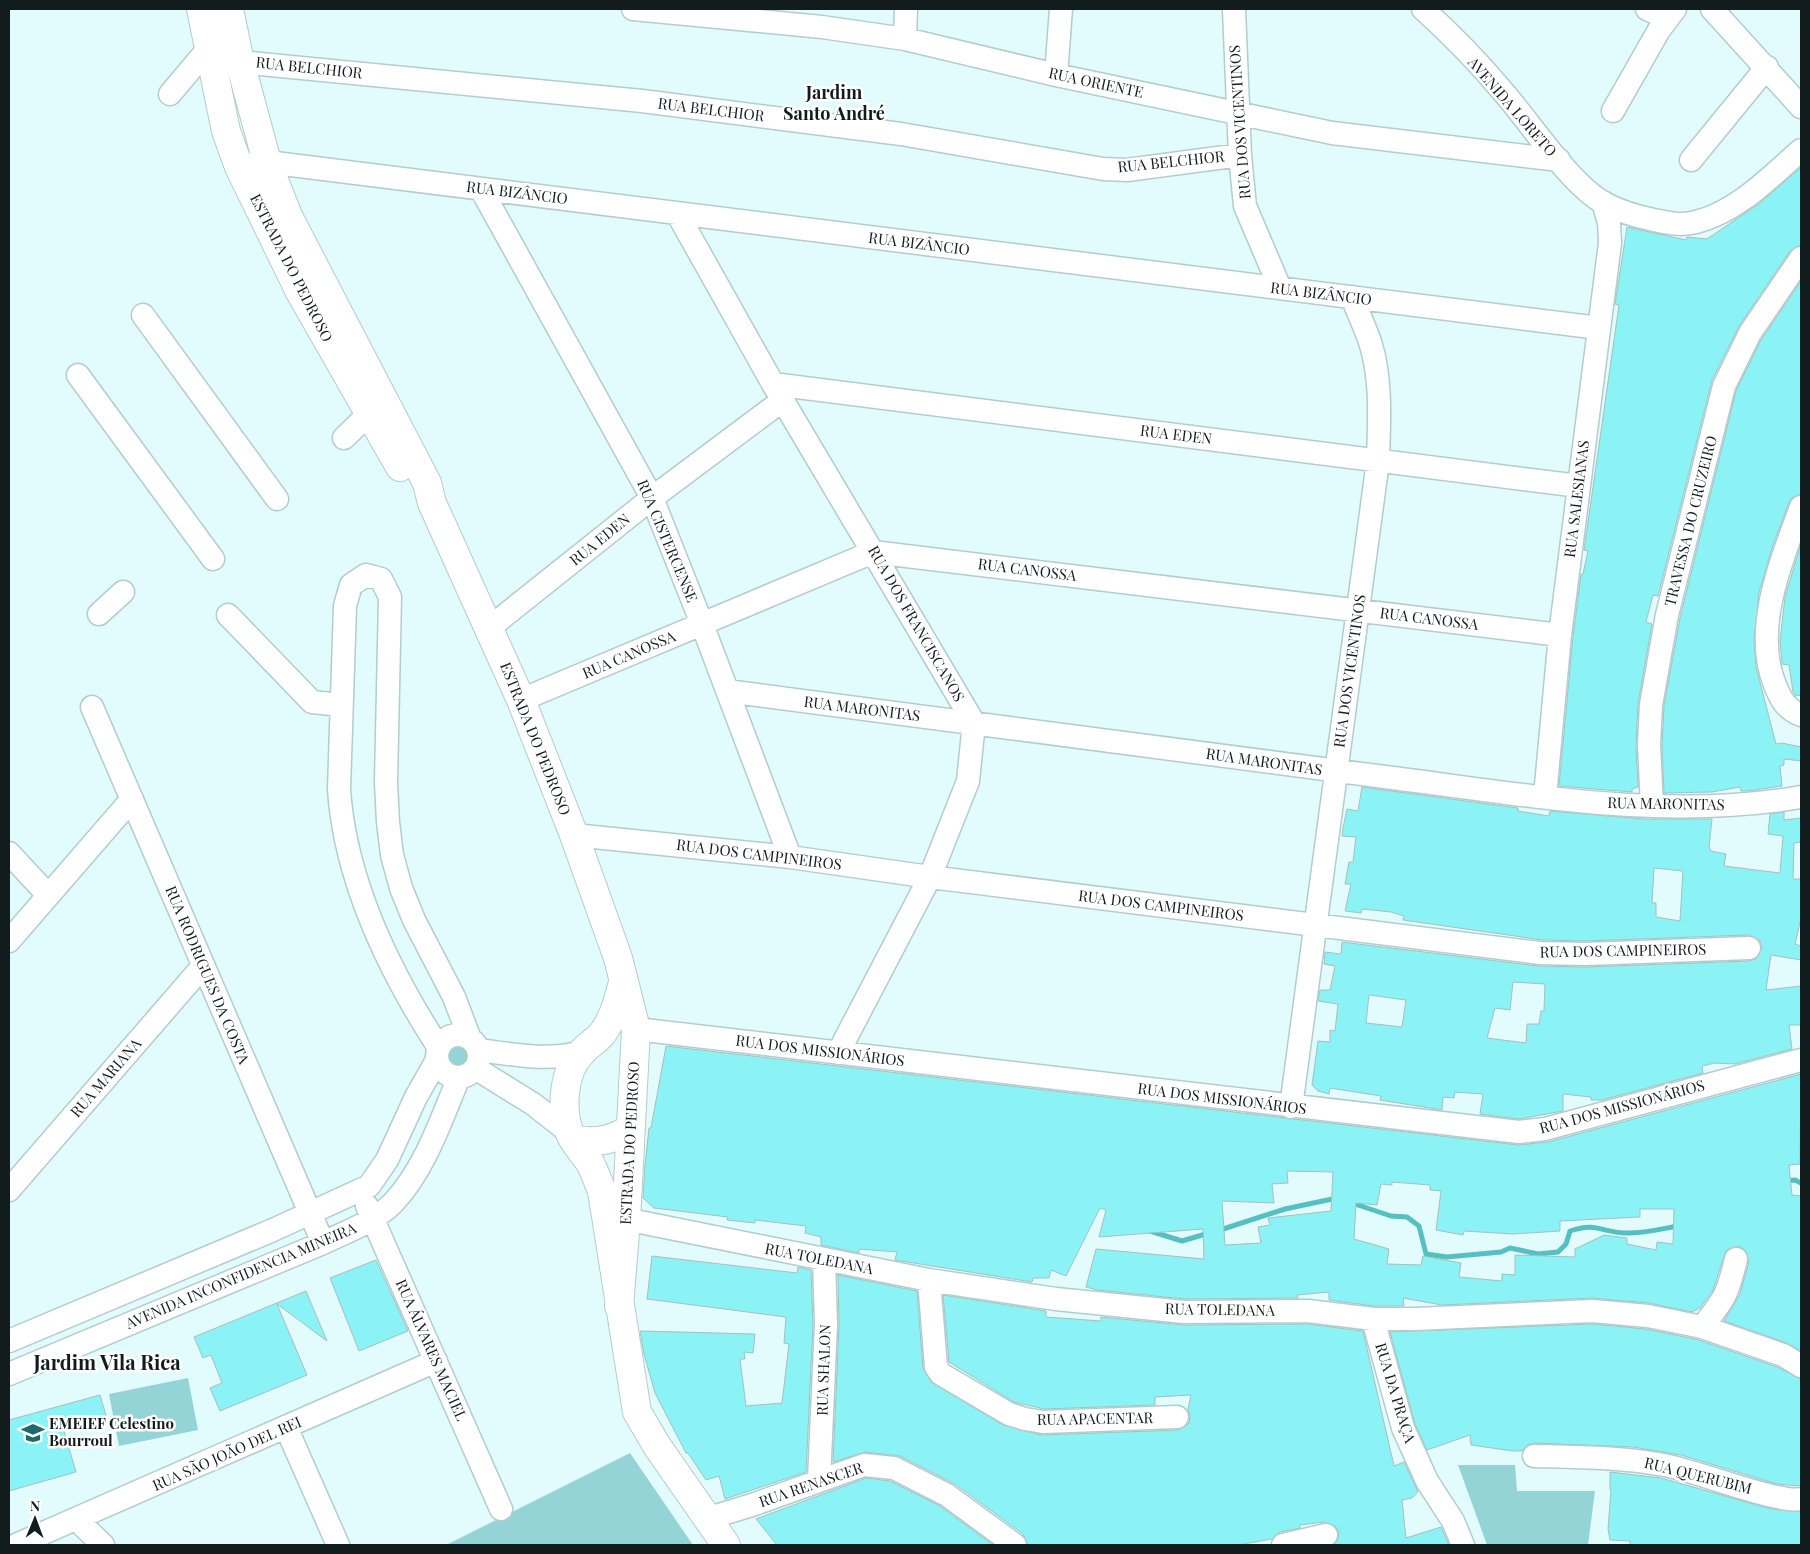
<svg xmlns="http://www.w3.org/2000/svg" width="1810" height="1554" font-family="'Playfair Display',serif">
<rect width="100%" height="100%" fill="#e2fcfd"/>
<path fill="#94d4d6" d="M447 1058a11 11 0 1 1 22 0a11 11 0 1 1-22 0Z
M188,1378L198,1430L119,1446L109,1394Z
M630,1453L693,1545H446Z
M1458,1465H1515L1517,1491H1595L1588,1545H1487Z"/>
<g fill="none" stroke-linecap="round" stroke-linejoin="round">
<path stroke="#55bfc2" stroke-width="5" d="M1786,1181L1795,1180L1801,1183
M1349,1202L1391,1216L1407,1217L1419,1226L1426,1254L1447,1257L1501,1252L1510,1248L1538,1254L1558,1252L1566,1244L1570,1231C1597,1222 1600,1232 1624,1233C1642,1234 1661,1229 1678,1226
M1150,1231L1182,1241L1209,1233
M1217,1231L1285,1209L1337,1198"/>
</g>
<path fill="#8bf2f5" stroke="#a6bfbf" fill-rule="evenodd" d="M1801,167V245L1790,251L1739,326L1712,380L1658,596L1653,595L1646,622L1652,624L1638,704L1636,746L1638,787L1632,789V792L1559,786L1573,636L1581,574H1583L1588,551L1584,550L1619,305L1615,304L1627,227L1686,240L1687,237L1707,239L1760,203Z
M1801,281V494L1793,497L1789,502L1773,545L1759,592L1754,640L1756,667L1776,744L1782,743L1801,747V761L1784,759V765L1780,766L1782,786L1748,791H1741L1740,787L1712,792L1664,793L1662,745L1664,706L1680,618L1736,391L1761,340Z
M1801,544V695L1796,696L1793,692L1789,665L1782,664V661L1780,641L1785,597Z
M1362,787L1518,808V811L1549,816L1550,811L1644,819H1712L1709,847L1711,851L1726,854L1724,866L1780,873L1783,836L1768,834L1770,814L1784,812V820L1801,818V842L1794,843L1793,879H1801V918L1795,944L1801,946V960L1771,955L1766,990L1801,986V1025H1789L1792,1049L1735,1064L1715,1063L1702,1066L1703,1073L1602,1100H1591V1097L1563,1094V1111L1519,1119L1480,1114L1483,1094L1455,1092L1454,1098L1443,1097L1442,1110L1380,1100L1381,1096L1330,1088L1329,1094L1318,1091L1312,1085L1318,1041L1330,1042V1030L1335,1031L1338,1004L1318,1001L1320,990H1330L1335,966L1324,964L1325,952L1341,954L1342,942L1538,966L1585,967L1749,961L1756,959L1762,948L1760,941L1749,935L1585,941L1543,940L1403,920L1404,916L1391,912L1362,909L1361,913L1345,911L1351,884H1345L1349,862H1353L1356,837L1342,836L1343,828L1347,809L1358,811ZM1654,868L1683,871L1680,921L1656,917V903H1652ZM1513,982L1545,984L1544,1011H1541L1539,1024H1527L1526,1043L1487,1038L1495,1008L1510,1010ZM1369,995L1406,1000L1402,1027L1366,1023Z
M666,1046L1518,1145L1548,1142L1801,1074L1800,1164L1789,1165L1792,1195L1801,1196V1351L1787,1343L1724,1321L1740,1294L1749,1262L1745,1250L1739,1246L1726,1250L1713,1290L1700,1308L1692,1312L1649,1303L1592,1298L1442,1305L1403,1298L1404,1306H1374L1329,1300V1292L1297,1295L1298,1298L1185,1299L1097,1290L1086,1287L1096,1249L1204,1259L1203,1229L1099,1237L1106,1210L1100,1208L1066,1276L1051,1270L1049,1278H1033L1032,1282L895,1260L897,1252L859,1249V1253L821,1245V1237L805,1233L806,1226L755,1220V1223L727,1220L728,1217L654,1208L643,1198L645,1165L649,1128H651ZM1287,1171L1333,1172L1331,1211L1268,1218L1270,1225L1258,1227L1261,1243L1225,1245L1222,1201L1274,1203L1272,1184L1288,1183ZM1392,1182L1430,1185V1190L1441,1191L1436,1230L1463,1235L1464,1231L1513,1234L1560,1231V1221L1640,1217V1209H1674L1673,1244L1657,1242L1656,1250L1627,1244V1238L1604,1235L1575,1249V1257L1515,1255V1275L1502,1274V1281L1459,1277L1461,1263L1423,1256L1421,1265L1387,1264L1389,1249L1354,1239L1356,1203L1377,1205L1381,1184L1392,1185Z
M652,1256L797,1273L798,1267L811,1270L813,1324L806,1472L725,1499L719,1476L706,1480L688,1453H686L655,1393L644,1354L640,1331L755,1334L753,1353L744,1352L745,1359H740L746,1406L782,1403L789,1344L784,1343L786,1317L647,1299Z
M376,1260L408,1331L359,1351L330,1278Z
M838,1275L917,1291L923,1368L931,1382L1003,1425L1041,1435L1178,1430L1189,1423L1190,1416L1188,1409L1191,1395L1155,1397V1405L1044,1409L1014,1402L949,1362L943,1295L1046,1311V1317L1101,1321V1317L1184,1325L1307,1324L1363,1331L1394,1466L1404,1462L1418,1492L1412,1498L1402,1500L1406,1538L1441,1527L1449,1545H1334L1338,1539L1339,1532L1335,1526L1324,1522L1300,1525V1528L1280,1532L1272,1539L1238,1545H1028L1023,1534L955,1484L900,1456L865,1452L833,1462L839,1325Z
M306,1291L327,1341L277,1304L307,1375L220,1411L210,1388L222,1383L211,1355L203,1358L194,1337Z
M1592,1324L1646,1329L1699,1340L1777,1367L1801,1379V1486L1777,1484L1681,1455L1633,1447L1534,1443L1527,1445L1522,1451H1513L1471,1445L1470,1435L1427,1450L1415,1424L1390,1332Z
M100,1395L107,1419L64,1431L76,1472L9,1491V1420Z
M1610,1472L1661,1478L1771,1509L1801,1512V1545H1630V1541L1610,1540L1608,1529L1611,1490H1610Z
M866,1478L890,1481L940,1506L993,1545H777L756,1519Z"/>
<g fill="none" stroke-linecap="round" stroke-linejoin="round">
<defs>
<path id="minor" d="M633,9L822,27L905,39L1056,75L1332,133L1559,160
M1234,9L1240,155L1245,206L1280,288
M1423,9C1452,35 1480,64 1505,94C1531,124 1570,184 1604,203C1619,211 1638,217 1654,220C1668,223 1682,226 1696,222C1737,212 1770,177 1801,150
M1647,9L1667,18
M1712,9L1801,107
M905,39L906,9
M240,62L642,101L901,134L1103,169L1127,170L1240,155
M1056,75L1061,9
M170,94L208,49
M1613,111L1659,30L1675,9
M1691,160L1767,67
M253,164L267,162L1599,328
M481,189L652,498L702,624L790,857
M677,213L773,384L974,723L968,781L930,877L838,1053
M143,315L277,499
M78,375L213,559
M773,384L1579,486
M344,438L381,402
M1801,507C1782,559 1752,629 1775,685C1781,700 1786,709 1801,715
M99,614L123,592
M228,615L312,702L341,705
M489,628L652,498L783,400
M727,691C947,720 1166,750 1385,777C1522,794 1663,821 1801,797
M521,700L873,552L1560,635
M92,707L323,1243
M1545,796L1560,635L1610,243L1609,223L1603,202
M1652,806L1649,745L1651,705L1667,615L1724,386L1750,333L1801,258
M574,835L790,857L930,877L1540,953L1585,954L1749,948
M9,853L48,895
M9,941L132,799
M636,1029L1519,1132L1545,1129L1801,1060
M437 1056a21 21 0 1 1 42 0a21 21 0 1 1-42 0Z
M439,1048C389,971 345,881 339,789L345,606L351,585L366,575L381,579L390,597L386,782L388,822L392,855L401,888L414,920L454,997L470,1039
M478,1050C513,1054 547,1062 581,1052
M475,1068L533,1104L570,1133
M1291,1107L1378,461C1379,422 1382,382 1371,345C1366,329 1358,313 1352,297
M9,1190L203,966
M367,1206L501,1509
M610,1216L929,1280L1056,1299L1184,1312L1308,1311L1373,1319H1416L1592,1311L1648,1316L1702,1327L1783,1355L1801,1366
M929,1280L936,1367L941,1374L1009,1414L1025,1419L1043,1422L1177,1417
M1373,1319L1403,1428L1427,1481L1453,1521L1463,1545
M1702,1327C1724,1300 1728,1294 1736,1259
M9,1341L273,1230L369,1186L387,1160L416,1097L437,1060
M9,1374L323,1243C346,1232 374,1222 393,1203C425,1169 441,1120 459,1077
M286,1427L338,1545
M1534,1456C1578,1457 1621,1457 1664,1465C1694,1470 1779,1504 1801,1499
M819,1480L826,1324L824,1259
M706,1519L752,1505L864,1465L894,1468L947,1495L1015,1545
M77,1520L103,1545
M16,1545L436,1361
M1283,1545L1326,1535"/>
<path id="major" d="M201,9L226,131L239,167L300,292L400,467
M229,9L240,62L267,162L288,216L427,483L432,503L521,700L574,835L618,958L636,1029L626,1221L619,1306
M623,982C618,1001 614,1018 602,1034C596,1041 588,1045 582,1052C563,1071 561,1108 569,1131C573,1143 584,1153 590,1163C595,1172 598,1182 602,1191L637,1412L657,1446L726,1545
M574,1140C597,1143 612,1141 631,1128"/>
</defs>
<use href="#minor" stroke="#b3cccd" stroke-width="25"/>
<use href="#major" stroke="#b3cccd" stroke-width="30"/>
<use href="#minor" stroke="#fff" stroke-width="22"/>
<use href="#major" stroke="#fff" stroke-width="28"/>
</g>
<defs>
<symbol id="school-bare" viewBox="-9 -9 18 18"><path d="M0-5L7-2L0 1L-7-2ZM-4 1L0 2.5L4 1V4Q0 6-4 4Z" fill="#1d6a6c" stroke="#fff" stroke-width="2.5" paint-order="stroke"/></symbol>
</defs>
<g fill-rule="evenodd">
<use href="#school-bare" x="17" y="1417" width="32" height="32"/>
</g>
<g text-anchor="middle" stroke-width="5" stroke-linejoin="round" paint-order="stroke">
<g font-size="15" fill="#131c1d" stroke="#fff">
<text transform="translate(309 68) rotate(6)" y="5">RUA BELCHIOR</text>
<text transform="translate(1096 83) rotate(12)" y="5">RUA ORIENTE</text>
<text transform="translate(1512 107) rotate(49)" y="5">AVENIDA LORETO</text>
<text transform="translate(711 110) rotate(7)" y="5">RUA BELCHIOR</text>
<text transform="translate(1240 122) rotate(-94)" y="5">RUA DOS VICENTINOS</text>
<text transform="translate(1171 162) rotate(-6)" y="5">RUA BELCHIOR</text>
<text transform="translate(517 193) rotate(7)" y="5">RUA BIZÂNCIO</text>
<text transform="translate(919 244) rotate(7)" y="5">RUA BIZÂNCIO</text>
<text transform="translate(291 268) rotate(63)" y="5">ESTRADA DO PEDROSO</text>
<text transform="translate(1321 294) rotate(7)" y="5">RUA BIZÂNCIO</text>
<text transform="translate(1176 435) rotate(7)" y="5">RUA EDEN</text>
<text transform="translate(1577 499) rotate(-83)" y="5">RUA SALESIANAS</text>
<text transform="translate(1691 521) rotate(-76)" y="5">TRAVESSA DO CRUZEIRO</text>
<text transform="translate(600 540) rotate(-39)" y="5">RUA EDEN</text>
<text transform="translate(667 541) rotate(67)" y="5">RUA CISTERCENSE</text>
<text transform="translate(1027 570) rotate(7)" y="5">RUA CANOSSA</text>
<text transform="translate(1429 619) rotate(7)" y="5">RUA CANOSSA</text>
<text transform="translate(916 624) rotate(60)" y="5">RUA DOS FRANCISCANOS</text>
<text transform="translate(629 655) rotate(-23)" y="5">RUA CANOSSA</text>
<text transform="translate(1350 671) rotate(-82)" y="5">RUA DOS VICENTINOS</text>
<text transform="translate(862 709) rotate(7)" y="5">RUA MARONITAS</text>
<text transform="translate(535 739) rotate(68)" y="5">ESTRADA DO PEDROSO</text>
<text transform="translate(1264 762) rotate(8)" y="5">RUA MARONITAS</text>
<text transform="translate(1666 804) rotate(1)" y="5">RUA MARONITAS</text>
<text transform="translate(759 855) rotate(7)" y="5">RUA DOS CAMPINEIROS</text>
<text transform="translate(1161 906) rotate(7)" y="5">RUA DOS CAMPINEIROS</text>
<text transform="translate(1623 951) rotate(-1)" y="5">RUA DOS CAMPINEIROS</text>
<text transform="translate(207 975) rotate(67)" y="5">RUA RODRIGUES DA COSTA</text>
<text transform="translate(820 1051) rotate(7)" y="5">RUA DOS MISSIONÁRIOS</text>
<text transform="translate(106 1078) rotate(-49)" y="5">RUA MARIANA</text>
<text transform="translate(1222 1099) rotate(7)" y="5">RUA DOS MISSIONÁRIOS</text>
<text transform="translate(1622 1107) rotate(-15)" y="5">RUA DOS MISSIONÁRIOS</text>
<text transform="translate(630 1143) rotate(-87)" y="5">ESTRADA DO PEDROSO</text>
<text transform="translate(819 1259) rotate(11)" y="5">RUA TOLEDANA</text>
<text transform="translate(241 1276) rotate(-23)" y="5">AVENIDA INCONFIDENCIA MINEIRA</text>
<text transform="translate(1220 1310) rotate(1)" y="5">RUA TOLEDANA</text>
<text transform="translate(431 1350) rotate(66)" y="5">RUA ÁLVARES MACIEL</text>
<text transform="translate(824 1370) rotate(-88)" y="5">RUA SHALON</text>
<text transform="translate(1395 1393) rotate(73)" y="5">RUA DA PRAÇA</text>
<text transform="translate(1095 1419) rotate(-1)" y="5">RUA APACENTAR</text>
<text transform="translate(227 1454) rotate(-24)" y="5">RUA SÃO JOÃO DEL REI</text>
<text transform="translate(1698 1476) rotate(14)" y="5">RUA QUERUBIM</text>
<text transform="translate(811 1485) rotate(-19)" y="5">RUA RENASCER</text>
</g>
<g font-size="15" font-weight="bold" fill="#131c1d" stroke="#fff" text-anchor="start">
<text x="49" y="1429">EMEIEF Celestino<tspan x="49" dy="17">Bourroul</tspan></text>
</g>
<g font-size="18" font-weight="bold" fill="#131c1d" stroke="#fff">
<text x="834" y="99">Jardim<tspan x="834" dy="21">Santo André</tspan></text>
</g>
<g font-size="20" font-weight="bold" fill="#131c1d" stroke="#fff">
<text x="107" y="1370">Jardim Vila Rica</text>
</g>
</g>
<rect width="1810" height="1554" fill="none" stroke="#131c1d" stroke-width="20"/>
<g transform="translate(35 1519) rotate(1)" stroke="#ffffff" stroke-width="4" paint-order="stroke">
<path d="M0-4L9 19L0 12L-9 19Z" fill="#131c1d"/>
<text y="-8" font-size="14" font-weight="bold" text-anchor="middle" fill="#131c1d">N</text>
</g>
</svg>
